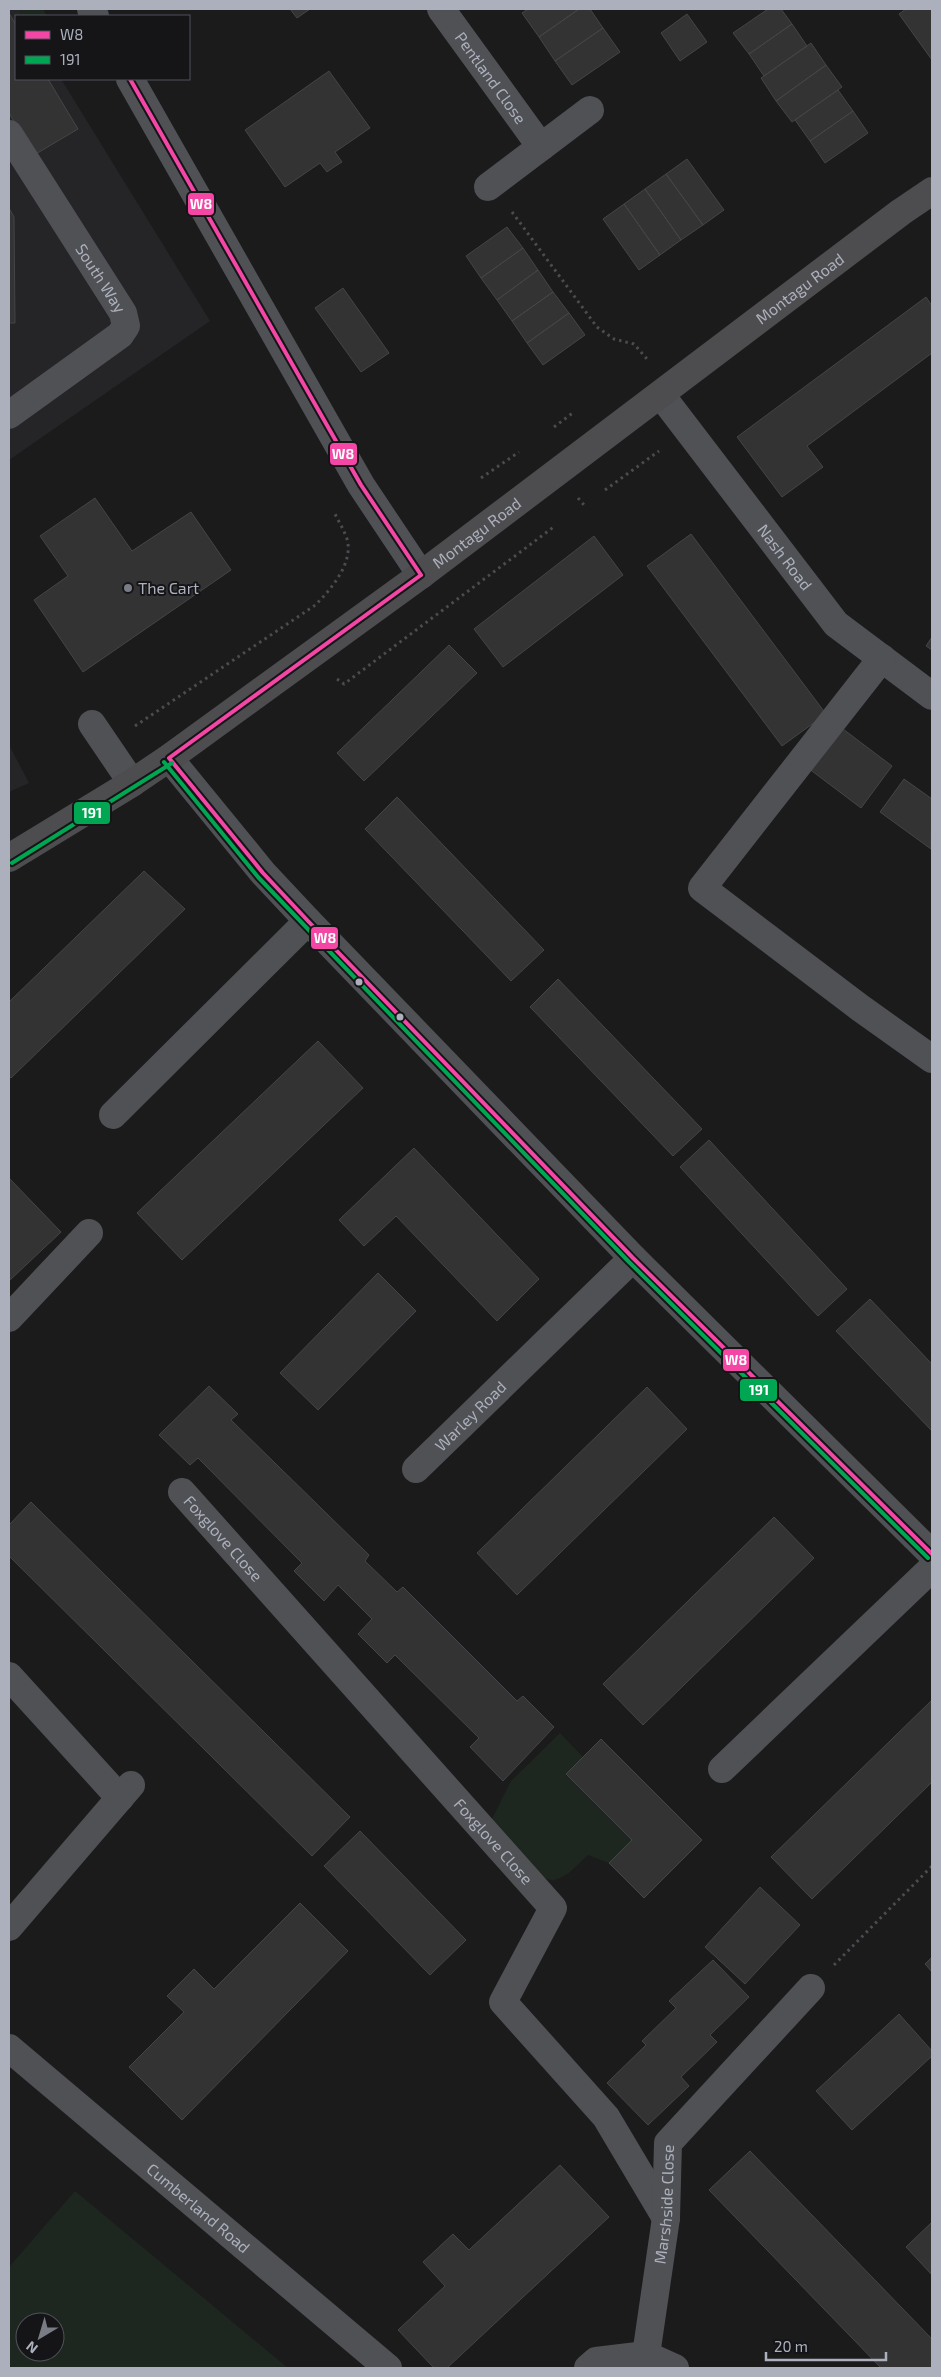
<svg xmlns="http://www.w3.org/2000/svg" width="941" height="2377" font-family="'Exo 2',sans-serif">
<rect width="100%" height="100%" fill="#1b1b1c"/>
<path fill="#252528" d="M9,9H19L23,16H16V79H61L210,321L9,460Z
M9,745L29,783L9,792Z"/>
<path fill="#1e2620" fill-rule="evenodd" d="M19,9H43L47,16H23Z
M560,1733L583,1757L566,1775L632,1840L609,1863L588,1855C578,1864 568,1877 554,1880C537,1883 501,1838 489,1825L511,1781Z
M75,2191L288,2368H9V2267ZM25,2322H55V2352H25Z"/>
<path fill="#333334" stroke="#444548" d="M290,9H310L297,18Z
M528,9H579L539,37L522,13Z
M579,9H590L603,28L555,61L539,37Z
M768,9H781L792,24L749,54L733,33Z
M906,9H932V60L899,14Z
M9,13L16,25V79H48L78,129L34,155L9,113Z
M687,14L707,42L680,61L661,33Z
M792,24L807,46L764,76L749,54Z
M603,28L620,52L572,85L555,61Z
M811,43L826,65L776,101L761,78Z
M826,65L842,87L792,122L776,101Z
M329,71L370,128L335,152L342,162L334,167L327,172L320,163L285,187L245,130Z
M838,90L853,111L810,141L795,120Z
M853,111L868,133L825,163L810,141Z
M687,159L724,210L703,225L666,174Z
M666,174L703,225L681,240L645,189Z
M645,189L681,240L660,255L624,204Z
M624,204L660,255L639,270L603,219Z
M9,208L14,217L15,323H9Z
M507,227L523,248L481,278L466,256Z
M523,248L538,270L497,300L481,278Z
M538,270L553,292L512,321L497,300Z
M343,288L389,353L361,372L315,308Z
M553,292L569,313L527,343L512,321Z
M926,297L932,306V353L807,446L823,467L782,497L737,437Z
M569,313L585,335L543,365L527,343Z
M95,498L132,551L191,512L231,570L83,672L34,600L68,576L40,536Z
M691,534L826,714L782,746L647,566Z
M594,536L623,575L503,667L474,629Z
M932,637V650L926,646Z
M449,645L477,673L364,781L337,753Z
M835,723L892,766L861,808L808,768Z
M904,779L932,799L931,849L880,812Z
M397,797L544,950L511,981L365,829Z
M144,871L185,909L11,1078L9,1076V1002Z
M558,979L702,1129L673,1156L530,1007Z
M318,1041L363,1088L182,1260L137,1213Z
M709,1140L847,1289L818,1316L680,1167Z
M414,1148L539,1279L497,1321L396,1216L364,1246L339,1220Z
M9,1178L61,1232L9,1281Z
M378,1273L416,1311L318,1410L280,1373Z
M870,1299L932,1364V1431L836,1331Z
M209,1386L238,1414L231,1420L369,1555L365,1561L397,1592L403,1587L517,1701L523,1696L554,1727L503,1781L470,1747L479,1738L395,1655L387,1663L358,1634L372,1619L338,1585L324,1601L294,1571L302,1563L198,1458L190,1465L159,1435Z
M647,1387L687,1429L517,1595L477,1553Z
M31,1502L350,1817L312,1856L9,1556V1525Z
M774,1517L814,1558L643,1725L603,1684Z
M932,1700V1782L812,1899L771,1857Z
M601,1739L702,1840L644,1898L609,1863L632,1840L566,1774Z
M360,1831L466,1940L430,1975L324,1866Z
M760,1887L800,1925L745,1984L705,1947Z
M300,1903L348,1951L182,2120L129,2067L184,2012L167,1996L194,1969L214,1989Z
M932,1957V1972L925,1964Z
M713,1960L749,1997L710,2035L717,2042L681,2077L689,2086L648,2125L607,2083L646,2045L642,2041L676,2008L669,2001Z
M899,2014L932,2051V2056L852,2130L816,2091Z
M750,2151L932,2339V2368H881L709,2190Z
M560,2165L609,2217L447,2368H434L398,2330L445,2286L423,2262L453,2234L469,2250Z
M932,2222V2275L906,2247Z"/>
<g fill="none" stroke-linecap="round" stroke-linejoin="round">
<path stroke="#4b4c4f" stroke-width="3" stroke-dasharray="2.5 4" stroke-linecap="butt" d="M512,212L597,327L614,339L634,344L647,359
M554,427L574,412
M481,478L519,452
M605,490L659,451
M578,498L584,505
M337,679L344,684L555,526
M135,726L314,606C330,591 354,563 347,539C344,530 339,522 335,514
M834,1965L932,1866"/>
<g stroke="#4f5155" stroke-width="28">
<path d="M91,9L95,16"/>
<path id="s1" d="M441,9L541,147"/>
<path d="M130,79L361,485L421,575"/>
<path id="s2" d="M9,134L123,313L126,326L120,335L9,415"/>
<path d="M488,187L590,110"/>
<path id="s3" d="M661,395L836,624L932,696"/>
<path d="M882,658L702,888L859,1007L932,1059"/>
<path d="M92,724L132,783"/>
<path d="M169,758L263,873L308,921L633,1258L932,1554"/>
<path d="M113,1115L308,921"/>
<path d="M9,1318L89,1233"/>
<path id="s4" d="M416,1469L633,1258"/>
<path id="s5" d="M182,1492L553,1908L503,2002L606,2117L666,2218"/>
<path d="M9,1676L120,1798"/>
<path d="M722,1769L932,1568"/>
<path d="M9,1927L131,1785"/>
<path id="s6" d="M9,2048L388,2368"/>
<path id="s7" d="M646,2355L666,2218L668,2143L811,1988"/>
<path d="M588,2368L596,2361L646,2355L675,2368"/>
</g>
<path stroke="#4d4d50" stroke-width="28" id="s8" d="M9,858L132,783L169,758L421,575L901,212L932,191"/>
<defs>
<path id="bus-1" d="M130,79L361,485L421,575
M169,758L263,873L308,921L633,1258L932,1554
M169,758L421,575"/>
<path id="bus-2" d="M164,762L258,877L304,925L629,1262L928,1558
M12,863L172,763"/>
</defs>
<use href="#bus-1" stroke="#151518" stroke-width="8"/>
<use href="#bus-2" stroke="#151518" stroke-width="8"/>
<use href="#bus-1" stroke="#f346a5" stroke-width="4"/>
<use href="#bus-2" stroke="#00a651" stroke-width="4"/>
</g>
<circle fill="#797c85" stroke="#151518" stroke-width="2" cx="128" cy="588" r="5"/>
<g fill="#acb0bd" stroke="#151518" stroke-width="2">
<circle cx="359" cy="982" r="4.5"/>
<circle cx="400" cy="1017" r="4.5"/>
</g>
<g text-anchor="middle" stroke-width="4" stroke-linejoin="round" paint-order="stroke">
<g font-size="16" fill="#acb0bd" stroke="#151518">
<text dy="6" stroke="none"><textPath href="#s1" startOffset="85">Pentland Close</textPath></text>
<text dy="6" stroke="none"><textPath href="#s2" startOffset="171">South Way</textPath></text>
<text dy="6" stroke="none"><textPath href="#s8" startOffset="975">Montagu Road</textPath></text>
<text dy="6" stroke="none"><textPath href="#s8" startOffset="570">Montagu Road</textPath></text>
<text dy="6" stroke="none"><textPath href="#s3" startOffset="204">Nash Road</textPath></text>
<text dy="6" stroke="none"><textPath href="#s4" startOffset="76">Warley Road</textPath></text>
<text dy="6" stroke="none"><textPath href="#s5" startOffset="62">Foxglove Close</textPath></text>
<text dy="6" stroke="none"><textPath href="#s5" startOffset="468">Foxglove Close</textPath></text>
<text dy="6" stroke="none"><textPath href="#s7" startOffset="152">Marshside Close</textPath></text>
<text dy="6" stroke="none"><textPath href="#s6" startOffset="248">Cumberland Road</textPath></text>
</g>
<g font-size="16" fill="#acb0bd" stroke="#151518" text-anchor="start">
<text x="138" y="594">The Cart</text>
</g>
</g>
<g stroke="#151518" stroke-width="2">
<rect x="187" y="192" width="28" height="24" rx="5" fill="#f346a5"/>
<rect x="329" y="442" width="29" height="24" rx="5" fill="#f346a5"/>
<rect x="73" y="801" width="38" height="24" rx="5" fill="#00a651"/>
<rect x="310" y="926" width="29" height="24" rx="5" fill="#f346a5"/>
<rect x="722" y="1348" width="28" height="24" rx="5" fill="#f346a5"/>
<rect x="739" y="1378" width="39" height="24" rx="5" fill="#00a651"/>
</g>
<g font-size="14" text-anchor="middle" font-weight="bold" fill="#fff">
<text x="201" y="209">W8</text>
<text x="343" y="459">W8</text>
<text x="92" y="818">191</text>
<text x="325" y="943">W8</text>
<text x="736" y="1365">W8</text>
<text x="759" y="1395">191</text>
</g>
<rect width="941" height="2377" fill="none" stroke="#acb0bd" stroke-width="20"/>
<rect x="15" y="15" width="175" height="65" fill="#151518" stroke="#51535a"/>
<rect x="25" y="31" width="25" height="8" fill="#f346a5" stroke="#51535a"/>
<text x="60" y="40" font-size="15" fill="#acb0bd">W8</text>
<rect x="25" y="56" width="25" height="8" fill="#00a651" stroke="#51535a"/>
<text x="60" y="65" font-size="15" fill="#acb0bd">191</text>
<g transform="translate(40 2337) rotate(218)"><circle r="24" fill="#151518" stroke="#51535a"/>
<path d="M0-4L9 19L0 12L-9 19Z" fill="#797c85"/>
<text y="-8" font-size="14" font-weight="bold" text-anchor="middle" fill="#acb0bd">N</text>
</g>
<path d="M766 2352v8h120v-8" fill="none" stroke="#acb0bd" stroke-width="2.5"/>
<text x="774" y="2352" font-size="15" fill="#acb0bd" stroke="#151518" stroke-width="4" paint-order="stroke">20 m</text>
</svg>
